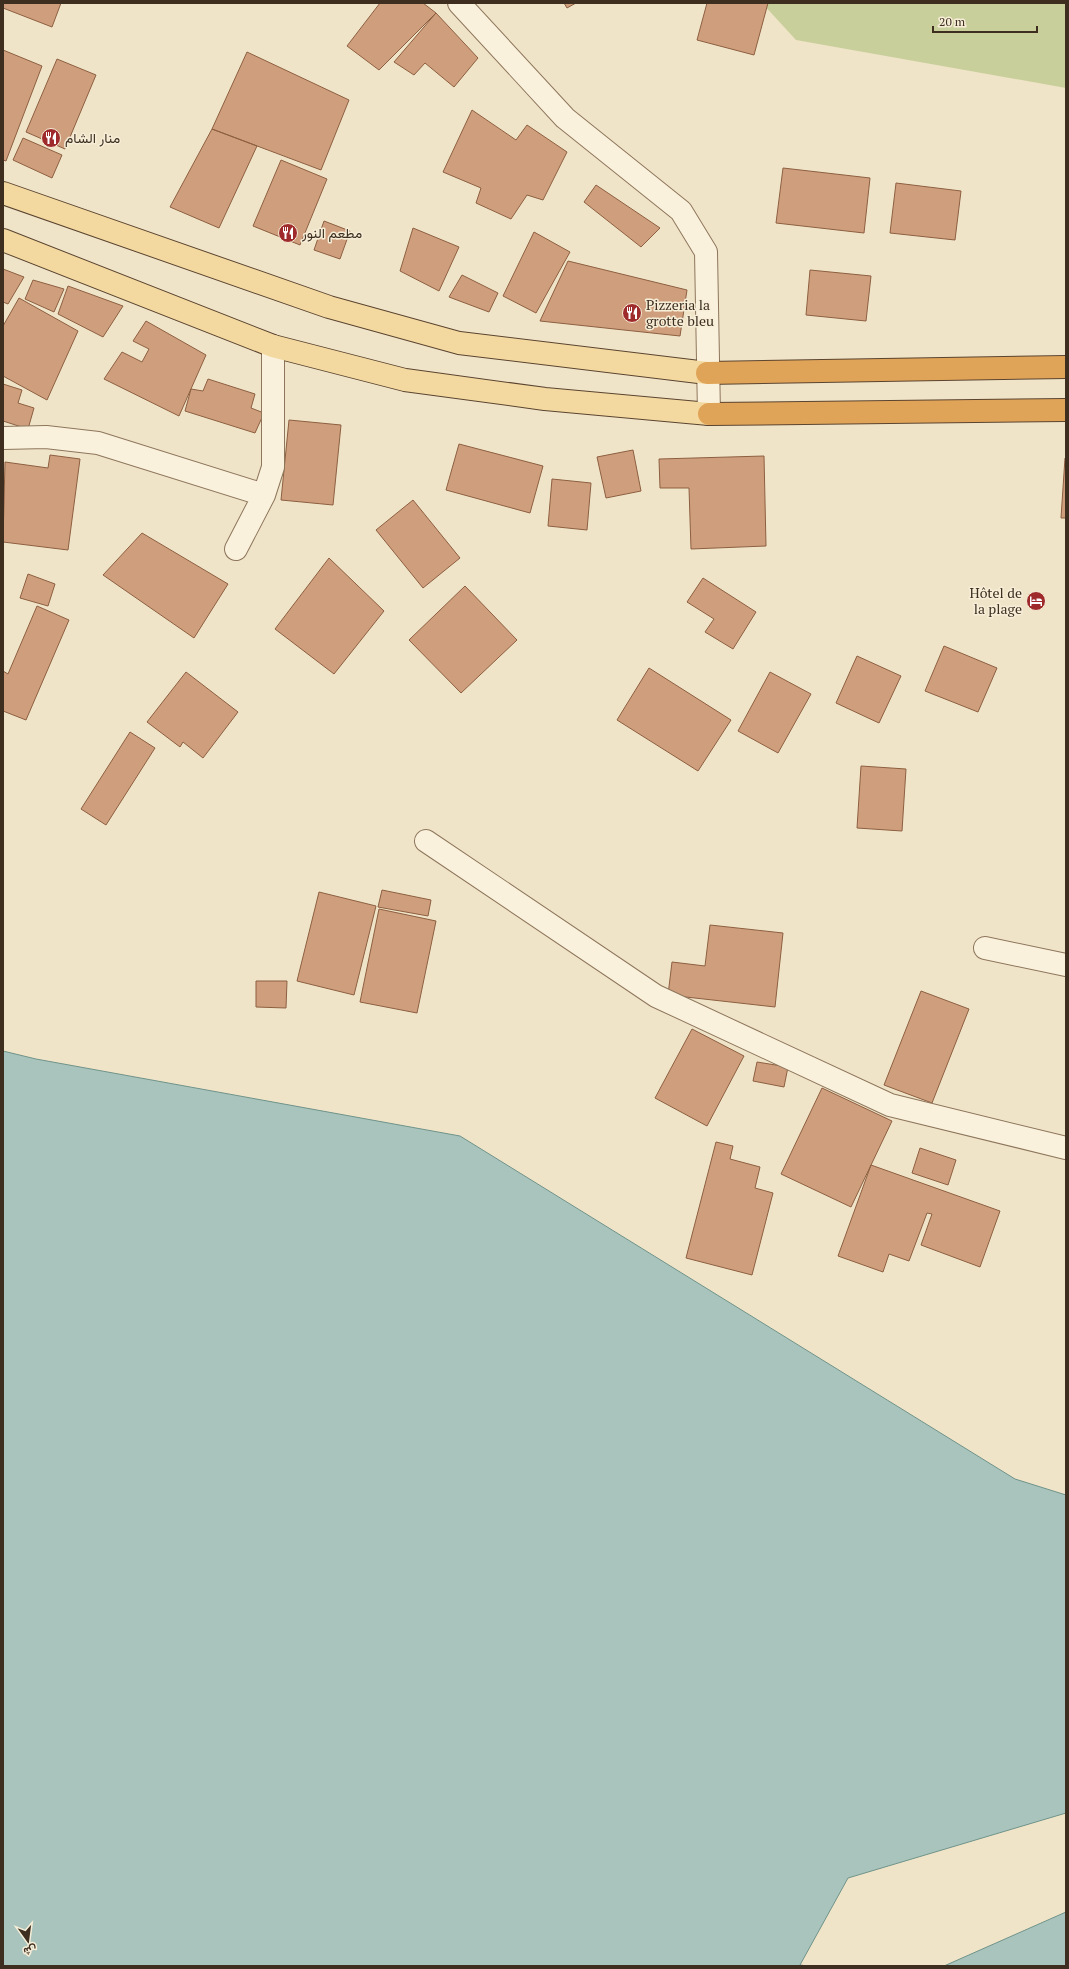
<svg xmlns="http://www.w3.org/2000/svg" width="1069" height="1969" font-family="'PT Serif',Vazirmatn,serif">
<rect width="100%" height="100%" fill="#f0e4c8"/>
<path fill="#c9cf9b" d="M762,3H1066V88L796,40Z"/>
<path fill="#a9c4bc" stroke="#6f938a" d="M3,1051L36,1059L460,1136L1015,1479L1066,1495V1813L848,1878L800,1965L808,1966H3Z
M1066,1912V1966H944Z"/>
<path fill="#cf9f7d" stroke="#8d5f41" d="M3,3H61L52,27L3,8Z
M380,3H423L436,13L379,70L347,46Z
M564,3H576L567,8Z
M707,3H768L754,55L697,40Z
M436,13L478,58L454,87L425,63L414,75L394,62Z
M3,50L42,66L6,161L3,160Z
M247,52L349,100L321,170L212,129Z
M57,59L96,75L65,149L26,132Z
M472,110L516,140L527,125L567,152L543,200L527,195L511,219L476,203L481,188L443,172Z
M212,129L257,146L219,228L170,207Z
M23,138L62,155L52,178L13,160Z
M281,160L327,179L300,245L253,226Z
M783,168L870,178L864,233L776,223Z
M896,183L961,191L955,240L890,233Z
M596,185L660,228L641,247L584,202Z
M324,221L350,231L340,259L314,250Z
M413,228L459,247L439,291L400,271Z
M534,232L570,252L536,313L503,296Z
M568,261L687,290L680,336L540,321Z
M3,269L24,277L8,304L3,302Z
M810,270L871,276L866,321L806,315Z
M462,275L498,293L489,312L449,297Z
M33,280L64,289L54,312L25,299Z
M68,286L123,306L103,337L58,314Z
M19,298L78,331L47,400L3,376V326Z
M146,321L206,355L179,416L104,379L122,352L142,362L149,349L133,341Z
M208,379L255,394L251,408L264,413L255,433L185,411L191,389L203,391Z
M3,384L22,390L18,403L34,408L28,429L3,421Z
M289,420L341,425L333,505L281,500Z
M459,444L543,466L530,513L446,490Z
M633,450L641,491L606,498L597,457Z
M50,455L80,459L68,550L3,542L5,462L48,468Z
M764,456L766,546L691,549L689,488H660L659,459Z
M1065,458H1066V518H1061Z
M552,479L591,483L587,530L548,526Z
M413,500L460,558L423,588L376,530Z
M142,533L228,584L194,638L103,575Z
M329,558L384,611L334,674L275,629Z
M28,574L55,584L48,606L20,598Z
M703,578L756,612L733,649L705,632L714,619L687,602Z
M465,586L517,640L461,693L409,640Z
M37,606L69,620L26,720L3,711V671L8,674Z
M944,646L997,668L978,712L925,691Z
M857,656L901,676L879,723L836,703Z
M649,668L731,720L698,771L617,720Z
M186,672L238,712L203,758L183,742L180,747L147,722Z
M770,672L811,694L778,753L738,731Z
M130,732L155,748L106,825L81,809Z
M861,766L906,769L902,831L857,828Z
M382,890L431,900L428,916L378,907Z
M319,892L376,906L354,995L297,981Z
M379,909L436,921L417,1013L360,1002Z
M710,925L783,933L775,1007L668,995L672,962L705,966Z
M256,981H287L286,1008L256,1007Z
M921,991L969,1009L932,1103L884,1085Z
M692,1029L744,1056L707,1126L655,1098Z
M757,1062L788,1067L784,1087L753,1081Z
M822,1088L892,1121L851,1207L781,1174Z
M716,1142L733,1146L730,1159L760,1167L755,1188L773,1193L752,1275L686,1258Z
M920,1148L956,1160L948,1185L912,1173Z
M871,1165L1000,1211L980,1267L921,1245L932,1214L927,1213L909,1261L889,1254L883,1272L838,1256Z"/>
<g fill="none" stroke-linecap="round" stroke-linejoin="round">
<defs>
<path id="street" d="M459,3L565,118L681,211L706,252L709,414
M3,438L46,437L98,443L264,495
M236,549L264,495L273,467V346
M426,841L656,996L890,1105L1066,1148
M985,948L1066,965"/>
<path id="primary" d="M3,193L329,307L459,343L707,373
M3,240L273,346L405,380L545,399L709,414"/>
<path id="highway" d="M707,373L1066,367
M709,414L1066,410"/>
</defs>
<use href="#street" stroke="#8d765c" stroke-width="24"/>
<use href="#primary" stroke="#5b4430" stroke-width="24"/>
<use href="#highway" stroke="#5b4430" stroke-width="24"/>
<use href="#street" stroke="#faf1dc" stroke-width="22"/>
<use href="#primary" stroke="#f3d9a0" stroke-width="22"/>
<use href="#highway" stroke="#e0a458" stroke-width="22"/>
</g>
<defs>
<symbol id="restaurant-disc" viewBox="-11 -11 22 22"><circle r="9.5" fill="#9e2a2b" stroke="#f7eed8"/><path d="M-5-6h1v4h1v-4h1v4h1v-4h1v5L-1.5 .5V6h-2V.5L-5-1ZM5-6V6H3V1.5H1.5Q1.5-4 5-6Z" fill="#fff"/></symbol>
<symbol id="hotel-disc" viewBox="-11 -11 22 22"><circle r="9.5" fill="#9e2a2b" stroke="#f7eed8"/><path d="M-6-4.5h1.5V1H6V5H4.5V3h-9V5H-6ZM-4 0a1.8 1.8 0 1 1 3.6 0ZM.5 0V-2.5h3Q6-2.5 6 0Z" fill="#fff"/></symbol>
</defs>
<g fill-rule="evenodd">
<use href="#restaurant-disc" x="40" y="127" width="22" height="22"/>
<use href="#restaurant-disc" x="277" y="222" width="22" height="22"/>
<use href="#restaurant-disc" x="621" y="302" width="22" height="22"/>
<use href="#hotel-disc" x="1025" y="590" width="22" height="22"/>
</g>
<g text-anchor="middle" stroke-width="3" stroke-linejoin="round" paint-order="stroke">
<g font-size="14" fill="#3d2e20" stroke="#f7eed8" text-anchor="start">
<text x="65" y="143">منار الشام</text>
<text x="302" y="238">مطعم النور</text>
<text x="646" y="310">Pizzeria la<tspan x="646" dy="16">grotte bleu</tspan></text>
<text x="1022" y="598" text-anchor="end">Hôtel de<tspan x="1022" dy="16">la plage</tspan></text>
</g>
</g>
<rect width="1069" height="1969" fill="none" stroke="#3d2e20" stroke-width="8"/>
<g transform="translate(28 1941) rotate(166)" stroke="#f7eed8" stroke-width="3" paint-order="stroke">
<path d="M0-3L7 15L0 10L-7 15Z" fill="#3d2e20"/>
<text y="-6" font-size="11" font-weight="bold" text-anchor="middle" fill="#3d2e20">ش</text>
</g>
<path d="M933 26v6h104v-6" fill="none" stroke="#3d2e20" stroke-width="2"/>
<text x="939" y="26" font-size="12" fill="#3d2e20" stroke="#f7eed8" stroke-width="3" paint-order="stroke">20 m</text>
</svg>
